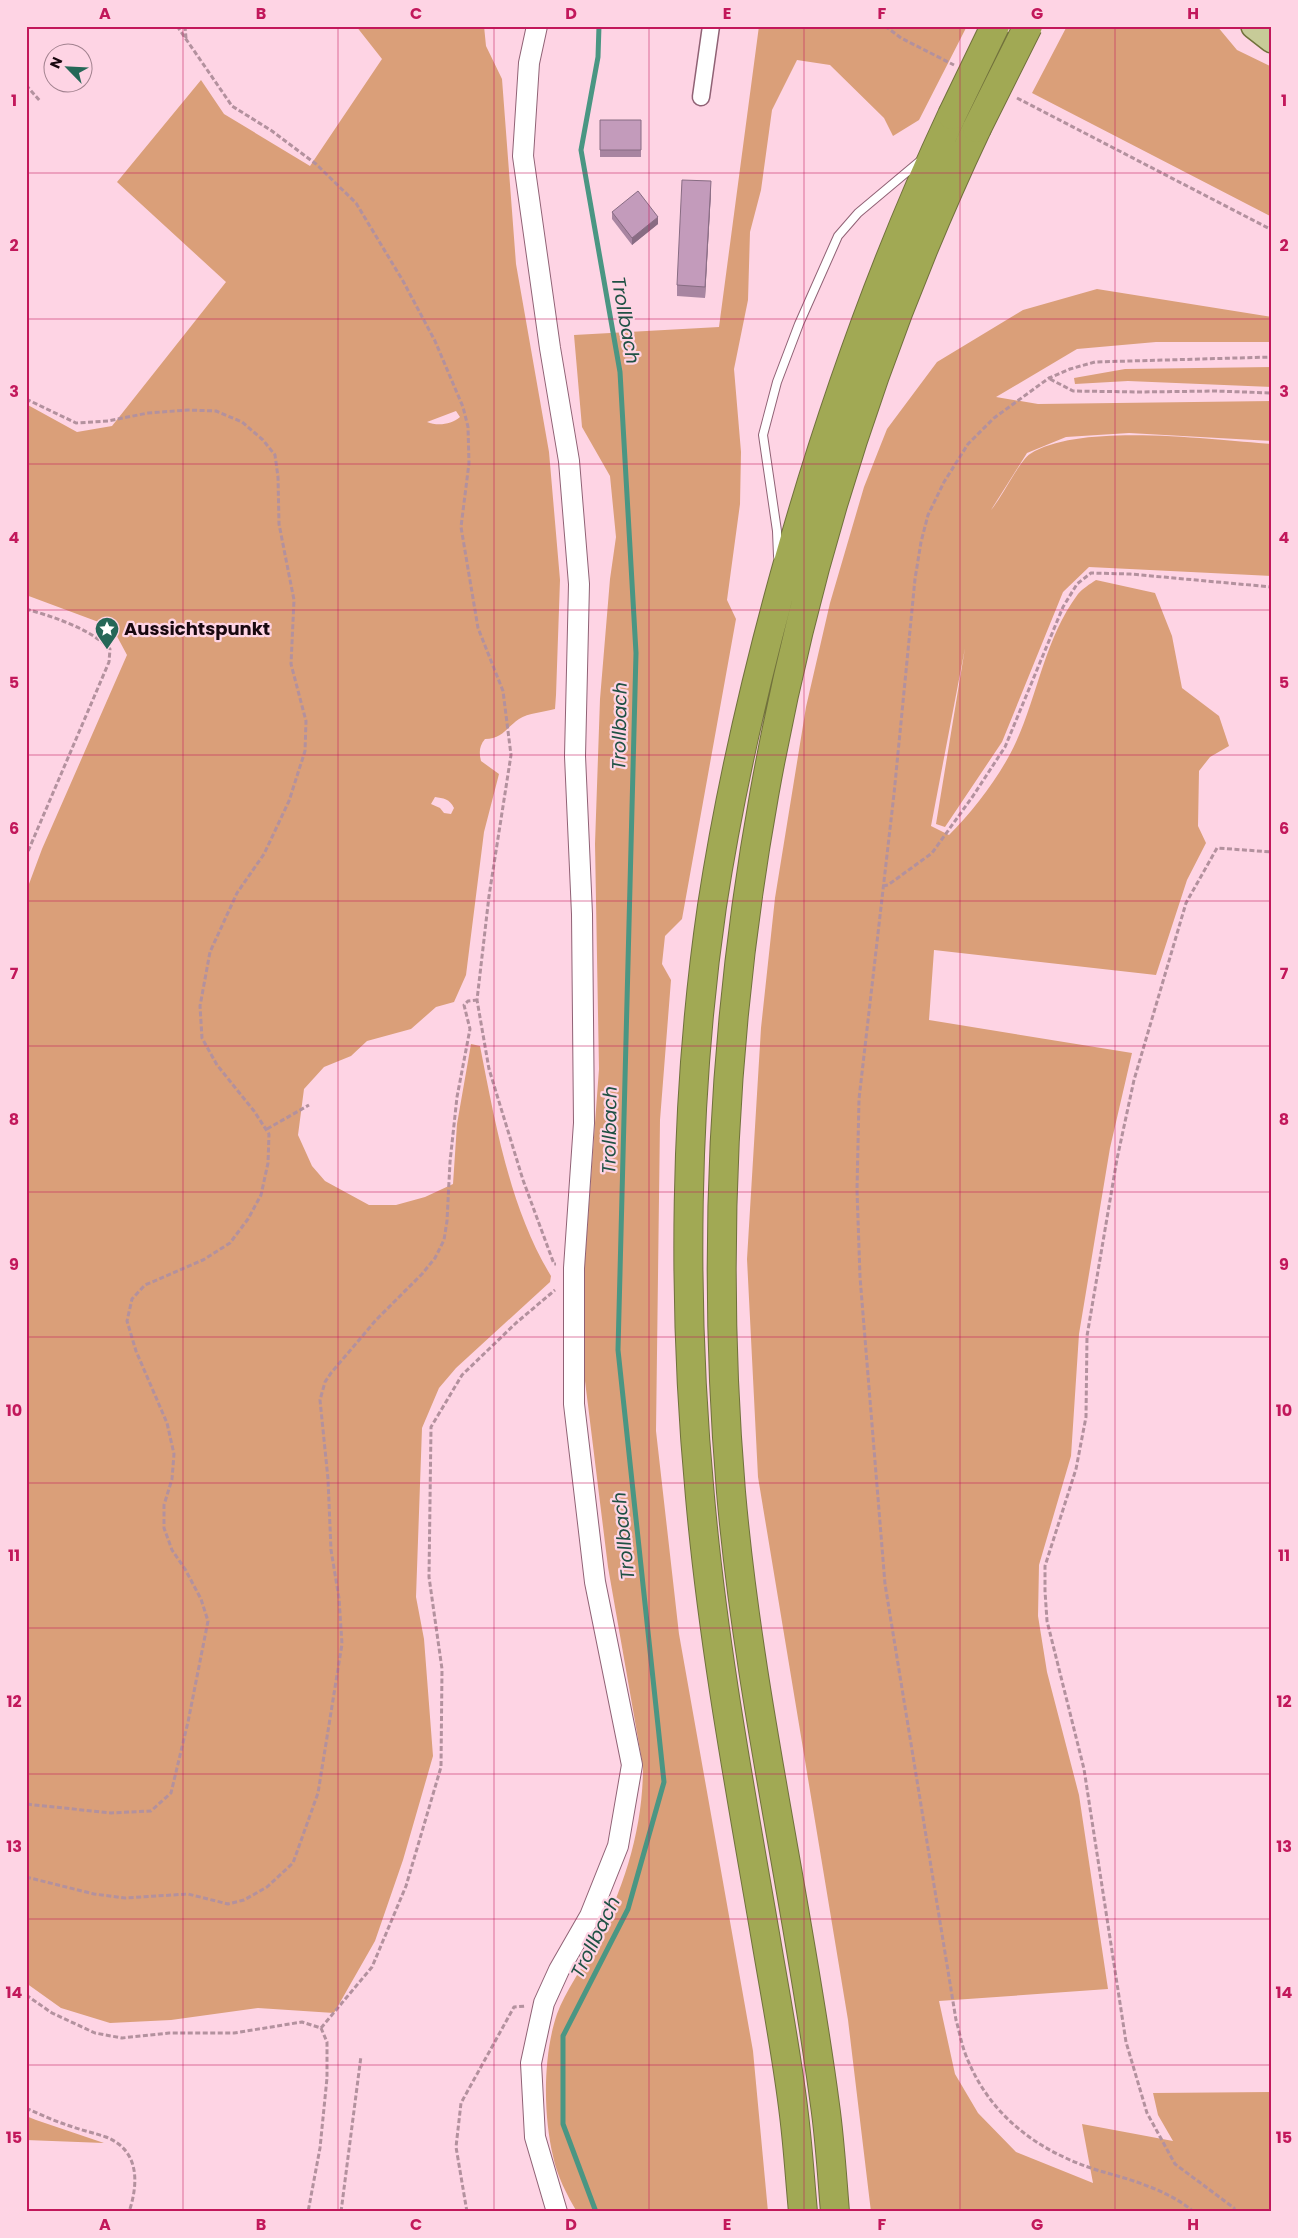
<svg xmlns="http://www.w3.org/2000/svg" width="1298" height="2238" font-family="Poppins,sans-serif">
<rect width="100%" height="100%" fill="#fed4e4"/>
<path fill="#da9f79" fill-rule="evenodd" d="M356,26H484L486,46L502,79L516,264L549,452L560,580L556,695L555,709C544,712 528,713 519,719C506,728 502,739 485,739C479,746 479,753 481,761L499,774L484,832L466,975L454,1002L436,1007L411,1029L367,1041L351,1056L324,1067L304,1089L298,1135L312,1166L325,1181L369,1205H396L425,1197L453,1184L457,1124L471,1044L480,1046C495,1122 510,1209 551,1276L550,1282L456,1368L439,1388L422,1428L416,1597L424,1639L433,1756L403,1860L375,1941L334,2013L258,2008L171,2020L110,2023L61,2008L26,1983V892L42,849L127,655L112,627L26,595V404L77,432L112,426L226,282L117,182L201,80L224,114L310,166L382,59ZM456,411L460,417C451,425 437,426 427,422ZM435,797C443,798 450,799 454,808L451,814L444,813L440,808L431,804Z
M759,26H967L919,120L893,136L884,118L830,65L797,60L772,110L761,190L750,232L748,300L734,369L741,452L740,504L727,600L736,619L682,919L665,936L662,964L671,980L660,1120L656,1431L679,1634L753,2051L768,2212H577C567,2195 557,2176 553,2156C543,2114 543,2055 557,2014C565,1992 584,1965 595,1944C624,1889 643,1829 643,1767L608,1567L585,1381L582,1299L599,1069L595,844L600,699L610,579L616,537L610,476L582,427L574,335L719,327Z
M1067,26H1217L1237,50L1272,67V217L1032,93Z
M1097,289L1272,317V342H1156L1077,349L996,397L1038,404L1272,401V441L1129,433L1066,437L1027,453L991,510C1001,499 1020,460 1030,454C1081,422 1211,440 1272,444V576L1089,567L1063,592L1002,742L945,827L936,824L965,648L931,826L949,835C974,810 1001,775 1016,742C1038,694 1045,638 1078,594C1082,589 1090,584 1096,580L1155,593L1172,636L1182,688L1219,716L1229,746L1210,757L1199,771L1198,826L1206,843L1187,880L1156,975L934,950L929,1020L1132,1053L1110,1148L1079,1334L1071,1456L1039,1565L1038,1616L1047,1672L1079,1795L1108,1989L939,2001L955,2074L978,2113L1016,2152L1093,2183L1082,2124L1173,2141L1158,2115L1153,2093L1272,2092V2212H871L848,2020L758,1477L747,1259L761,1028L775,898L806,707L830,603L864,487L887,429L937,362L1023,310Z
M1272,367V387L1128,381L1075,384L1074,378L1125,369Z
M26,2116L36,2120L104,2143L26,2140Z"/>
<g fill="none" stroke-linecap="round" stroke-linejoin="round">
<path stroke="#4a9683" stroke-width="5" d="M596,2212L563,2124V2036L628,1909L664,1782L618,1350L636,653L620,372L581,150L598,57L599,26"/>
<defs>
<path id="service" d="M778,556L777,531L763,435L777,382L799,324L838,236L858,213L920,161"/>
<path id="minor" d="M701,97L711,26"/>
<path id="tertiary" d="M537,26L529,63L523,156L550,348L569,461L579,584L575,756L582,914L584,1123L574,1268V1404L595,1582L632,1765L618,1846L590,1916L559,1970L544,2003L531,2063L535,2137L557,2212"/>
<path id="primary" d="M1254,26L1272,40"/>
<path id="motorway" d="M803,2212C800,2180 798,2147 794,2115C787,2055 775,1994 765,1934C740,1789 713,1644 700,1497C682,1305 684,1098 712,906C730,788 757,673 789,559C832,407 885,258 952,115
M835,2212C832,2176 830,2140 825,2105C798,1900 749,1698 731,1492C692,1025 777,551 977,128"/>
</defs>
<use href="#service" stroke="#906275" stroke-width="10"/>
<use href="#minor" stroke="#906275" stroke-width="19"/>
<use href="#tertiary" stroke="#906275" stroke-width="22"/>
<use href="#primary" stroke="#71713c" stroke-width="28"/>
<use href="#motorway" stroke="#71713c" stroke-width="30"/>
<path stroke="#b3919e" stroke-width="3" stroke-dasharray="5 2.5" stroke-linecap="butt" d="M177,26L232,106L272,131L316,164L356,203L403,281L435,341L463,407L468,427L469,463L461,527L478,628L503,691L511,755L489,896L477,1000L489,1069L523,1180L554,1264H556
M185,26L186,38
M885,26L901,38L954,65
M26,85L40,101
M1017,98L1272,230
M1050,379L1073,391L1140,392L1216,391L1272,393
M26,399L76,423L108,421L148,413L188,410L216,411L242,422L263,440L275,455L278,477L279,524L294,600L291,664L306,721L305,751L289,801L264,854L237,893L210,952L200,1006L202,1038L217,1065L254,1111L269,1134L268,1163L261,1195L248,1219L230,1243L203,1260L145,1285L132,1299L127,1321L136,1351L167,1423L174,1454L172,1479L164,1505V1528L172,1550L185,1569L201,1599L208,1621L188,1722L171,1793L151,1811L111,1813L26,1804
M26,609C54,617 89,628 110,649L109,662L26,856
M883,886L888,885L932,853L973,796L1005,747L1063,607L1077,584L1091,573L1130,574L1272,587
M267,1129L309,1105
M26,1877L94,1894L125,1898L188,1894L228,1904L244,1900L267,1887L293,1863L318,1793L342,1644L339,1598L331,1550L328,1479L320,1400L325,1382L331,1373L376,1320L422,1274L435,1258L444,1240L447,1221L450,1162L457,1097L470,1029L464,1005L468,1001L477,1000
M26,1995L52,2013L95,2033L122,2038L169,2033H234L302,2022L321,2028L327,2042V2078L320,2148L308,2212
M321,2028L372,1967L406,1886L441,1767L442,1669L429,1577L431,1427L462,1375L516,1323L555,1290
M26,2108C41,2115 57,2122 73,2127C84,2131 95,2133 106,2137C139,2150 139,2182 129,2212
M341,2212L361,2056
M467,2212L456,2147L461,2103L514,2007L526,2006
M1194,2212C1168,2190 1132,2180 1100,2171C1038,2152 988,2115 965,2053C961,2042 959,2030 956,2020L885,1584L860,1277L857,1190L859,1099L894,794L915,579L921,542L928,515L944,482L968,444L994,418L1049,378L1070,369L1095,362L1272,357
M1235,2212L1234,2208L1175,2164L1147,2113L1126,2042L1084,1769L1047,1621L1045,1591V1566L1076,1469L1086,1417L1087,1336L1117,1159L1134,1080L1186,903L1217,848L1272,852"/>
<use href="#service" stroke="#fff" stroke-width="8"/>
<use href="#minor" stroke="#fff" stroke-width="16"/>
<use href="#tertiary" stroke="#fff" stroke-width="20"/>
<use href="#primary" stroke="#c7cb98" stroke-width="25"/>
<use href="#motorway" stroke="#a1a954" stroke-width="28"/>
<defs>
<path id="motorway-bridge" d="M952,115L995,26
M977,128L1028,26"/>
</defs>
<use href="#motorway-bridge" stroke="#71713c" stroke-width="30" stroke-linecap="butt"/>
<use href="#motorway-bridge" stroke="#a1a954" stroke-width="28"/>
</g>
<path fill="#a885a1" d="M600,120H641V157H600Z
M711,192L705,298L677,296V285Z
M612,212L658,224L632,245L612,219Z"/>
<path fill="#886c83" d="M711,181V192L705,298V287Z
M658,217V224L632,245V238Z"/>
<path fill="#c39bbb" stroke="#886c83" d="M600,120H641V150H600Z
M682,180L711,181L705,287L677,285Z
M638,191L658,217L632,238L612,212Z"/>
<path fill="none" stroke="#c2185b" stroke-width="1" stroke-opacity="0.55" d="M183,26V2212M338,26V2212M494,26V2212M649,26V2212M804,26V2212M960,26V2212M1115,26V2212M26,173H1272M26,319H1272M26,464H1272M26,610H1272M26,755H1272M26,901H1272M26,1046H1272M26,1192H1272M26,1337H1272M26,1483H1272M26,1628H1272M26,1774H1272M26,1919H1272M26,2065H1272"/>
<defs>
<symbol id="sight-pin" viewBox="-11 -11 22 30"><path d="M0 17L-7.5 6A9.5 9.5 0 1 1 7.5 6Z" fill="#256757" stroke="#fed4e4"/><path d="M0-6L1.8-2.2L6-1.7L2.9 1.2L3.7 5.4L0 3.3L-3.7 5.4L-2.9 1.2L-6-1.7L-1.8-2.2Z" fill="#fff"/></symbol>
</defs>
<g fill-rule="evenodd">
<use href="#sight-pin" x="93" y="615" width="28" height="38"/>
</g>
<g text-anchor="middle" stroke-width="4.5" stroke-linejoin="round" paint-order="stroke">
<g font-size="18" font-weight="bold" fill="#18080f" stroke="#fed4e4" text-anchor="start">
<text x="124" y="635">Aussichtspunkt</text>
</g>
<g font-size="19" font-style="italic" fill="#1f5144" stroke="#fed4e4">
<text transform="translate(626 320) rotate(80)" y="7">Trollbach</text>
<text transform="translate(619 726) rotate(-89)" y="7">Trollbach</text>
<text transform="translate(609 1130) rotate(-89)" y="7">Trollbach</text>
<text transform="translate(623 1536) rotate(-96)" y="7">Trollbach</text>
<text transform="translate(595 1937) rotate(-64)" y="7">Trollbach</text>
</g>
</g>
<rect width="1298" height="2238" fill="none" stroke="#fed4e4" stroke-width="55"/>
<g transform="translate(68 68) rotate(294)"><circle r="24" fill="#fed4e4" stroke="#a2828f"/>
<path d="M0-4L9 19L0 12L-9 19Z" fill="#256757"/>
<text y="-8" font-size="14" font-weight="bold" text-anchor="middle" fill="#18080f">N</text>
</g>
<rect x="28" y="28" width="1242" height="2182" fill="none" stroke="#c2185b" stroke-width="2"/>
<g font-size="16" text-anchor="middle" font-weight="bold" fill="#c2185b">
<text x="105" y="19">A</text>
<text x="261" y="19">B</text>
<text x="416" y="19">C</text>
<text x="571" y="19">D</text>
<text x="727" y="19">E</text>
<text x="882" y="19">F</text>
<text x="1037" y="19">G</text>
<text x="1193" y="19">H</text>
<text x="14" y="106">1</text>
<text x="1284" y="106">1</text>
<text x="14" y="251">2</text>
<text x="1284" y="251">2</text>
<text x="14" y="397">3</text>
<text x="1284" y="397">3</text>
<text x="14" y="543">4</text>
<text x="1284" y="543">4</text>
<text x="14" y="688">5</text>
<text x="1284" y="688">5</text>
<text x="14" y="834">6</text>
<text x="1284" y="834">6</text>
<text x="14" y="979">7</text>
<text x="1284" y="979">7</text>
<text x="14" y="1125">8</text>
<text x="1284" y="1125">8</text>
<text x="14" y="1270">9</text>
<text x="1284" y="1270">9</text>
<text x="14" y="1416">10</text>
<text x="1284" y="1416">10</text>
<text x="14" y="1561">11</text>
<text x="1284" y="1561">11</text>
<text x="14" y="1707">12</text>
<text x="1284" y="1707">12</text>
<text x="14" y="1852">13</text>
<text x="1284" y="1852">13</text>
<text x="14" y="1998">14</text>
<text x="1284" y="1998">14</text>
<text x="14" y="2143">15</text>
<text x="1284" y="2143">15</text>
<text x="105" y="2230">A</text>
<text x="261" y="2230">B</text>
<text x="416" y="2230">C</text>
<text x="571" y="2230">D</text>
<text x="727" y="2230">E</text>
<text x="882" y="2230">F</text>
<text x="1037" y="2230">G</text>
<text x="1193" y="2230">H</text>
</g>
</svg>
